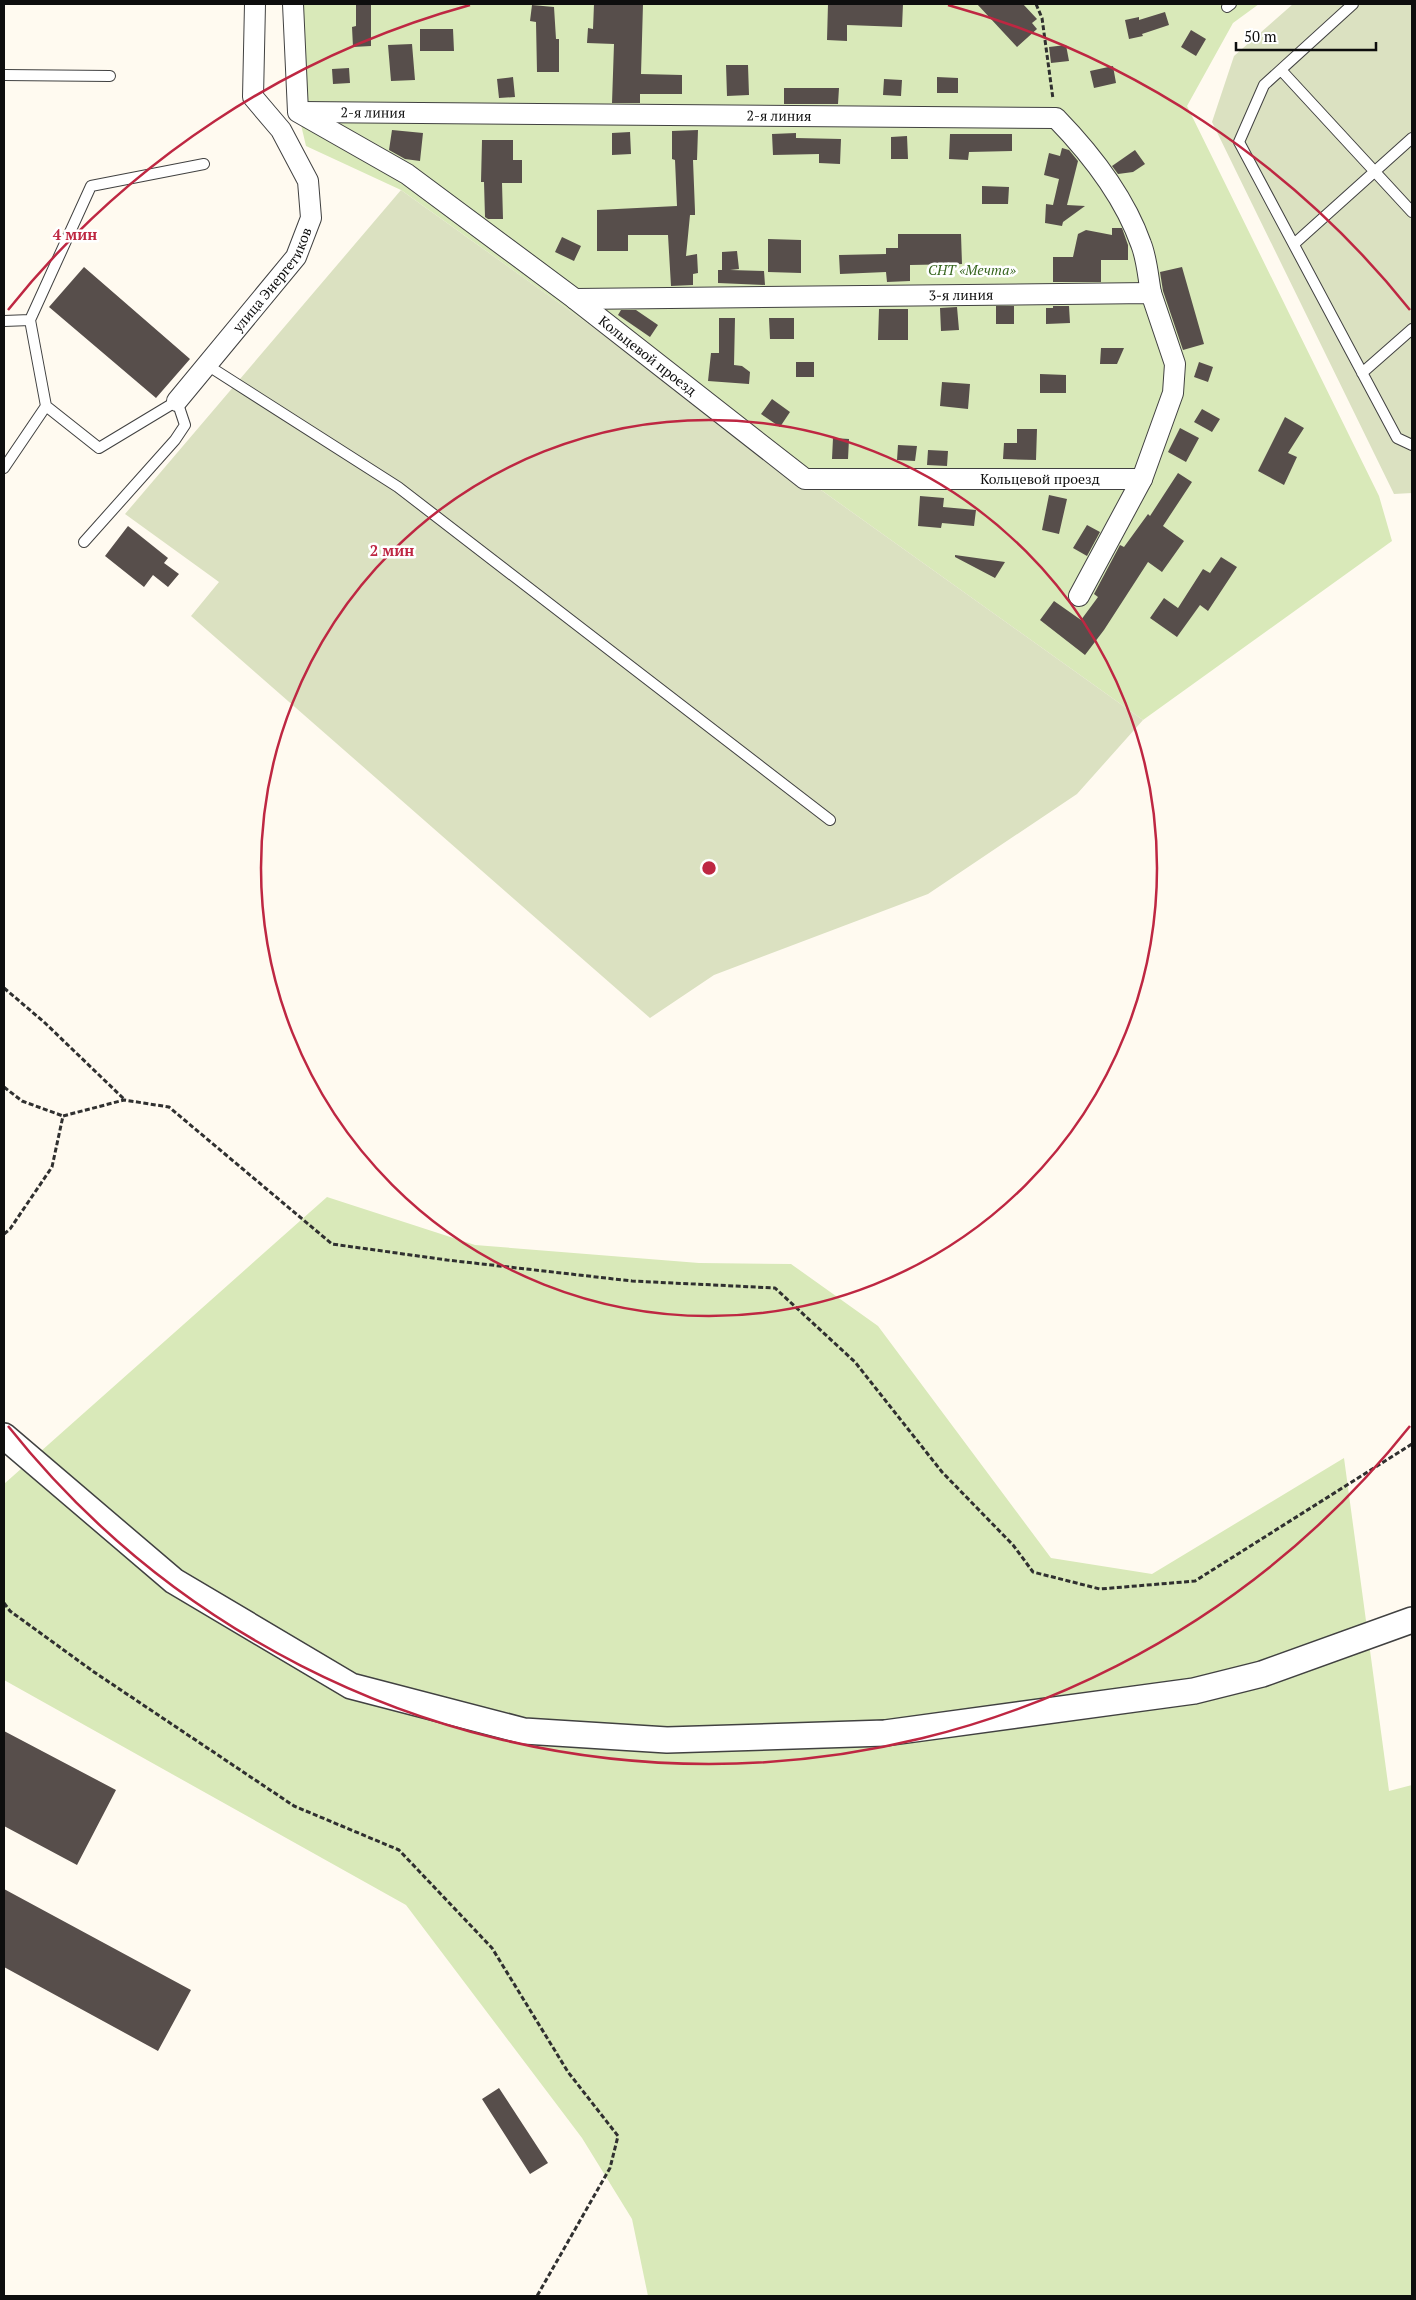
<svg xmlns="http://www.w3.org/2000/svg" width="1416" height="2300" font-family="'PT Serif',serif">
<rect width="100%" height="100%" fill="#fffaf0"/>
<path fill="#d9e9b9" d="M293,4H1259L1233,23L1187,106L1379,496L1392,541L1143,720L401,190L306,146L298,112Z
M327,1197L475,1245L699,1263L791,1264L878,1326L1051,1558L1152,1574L1344,1458L1389,1791L1412,1785V2296H648L632,2219L582,2138L406,1905L4,1680V1484Z"/>
<path fill="#dbe1c1" d="M1293,4H1412V493L1394,494L1212,122L1234,56Z
M401,190L1143,720L1077,794L928,894L714,975L650,1018L191,616L219,582L125,514Z"/>
<path fill="#574e4b" d="M356,4H371V46L353,47L352,27L356,26Z
M594,4H643L641,74L682,75V94H640V103H612L614,44L587,43L588,28L593,29Z
M828,4H903L902,27L847,25V41L827,40Z
M977,4H1023L1037,19L1032,23L1037,29L1017,47Z
M532,5L554,7L556,39H559V72H537L536,22L530,21Z
M1165,12L1169,25L1142,34L1143,36L1129,39L1125,20L1139,17V20Z
M420,29H453L454,51H420Z
M1191,30L1206,39L1196,56L1181,47Z
M412,44L415,80L391,81L388,45Z
M1066,45L1069,61L1051,63L1049,47Z
M726,65H748L749,95L727,96Z
M1113,66L1116,83L1094,88L1090,71Z
M349,68L350,83L333,84L332,69Z
M513,77L515,97L499,98L497,79Z
M937,77L958,78V93H937Z
M884,79L902,80L901,96L883,95Z
M784,88H839L838,104H784Z
M392,130L423,133L420,161L405,159L389,150Z
M698,130L697,160H693L695,211V215H690L686,256L697,254L698,273L693,274V285L671,286L668,235H628V251H597V210L677,206L675,160L672,159V131Z
M630,132L631,154L612,155V133Z
M796,133V138L841,139L840,164L819,163V154L773,155L772,134Z
M950,134H1012V151L969,152L968,160L949,159Z
M907,136L908,159H891V137Z
M482,140H513V160H522V183H502L503,219H488L485,217L484,182H481Z
M1062,148L1069,150L1078,161L1067,205L1085,206L1063,222L1062,226L1045,223L1046,204L1053,205L1059,179L1044,175L1049,153L1060,156Z
M1135,150L1145,164L1133,172L1118,174L1112,166Z
M982,186L1009,187L1008,204H982Z
M1112,228H1122L1128,245V260H1101V282H1053V257H1073L1078,234L1086,230L1112,235Z
M898,234H961L962,264L910,265V281L887,282L886,272L840,274L839,255L886,254V248H898Z
M562,237L581,246L574,261L555,252Z
M768,239L801,240V273L768,272Z
M737,251L739,269L730,270L764,271L765,285L718,283V270H722V252Z
M84,267L190,359L156,398L49,307Z
M1182,267L1204,344L1183,350L1163,291L1160,272Z
M996,306H1014V324H996Z
M1053,306H1069L1070,323L1046,324V308H1053Z
M957,307L959,330L941,331L940,308Z
M879,309H908V340H878Z
M621,310H636L658,325L650,337L618,315Z
M719,318H735L734,365L742,366L750,372L749,384L708,381L711,353H719Z
M769,318H794V339H770Z
M1101,348H1124L1117,364H1100Z
M796,362H814V377H796Z
M1199,362L1213,367L1208,382L1194,377Z
M1040,374L1066,375V393H1040Z
M942,382L970,384L968,409L940,406Z
M772,399L790,412L780,427L761,414Z
M1202,409L1220,419L1212,432L1194,422Z
M1285,417L1304,428L1288,453L1297,457L1284,485L1258,471Z
M1180,428L1199,438L1186,462L1168,452Z
M1017,429H1037L1036,460L1003,459L1004,443H1017Z
M833,438L849,439L848,459H832Z
M898,445L917,446L915,461L897,460Z
M928,450L948,451L947,466L927,465Z
M1178,473L1192,482L1163,526L1184,541L1162,572L1148,562L1104,630L1085,655L1040,620L1054,601L1081,620L1098,597L1094,594L1120,545L1124,547L1148,514L1150,516Z
M1049,495L1067,499L1059,534L1042,530Z
M920,496L944,498L943,507L976,510L974,526L942,523L941,528L918,526Z
M1087,525L1100,532L1087,556L1073,548Z
M128,526L168,558L164,563L179,574L168,587L153,575L144,587L105,556Z
M955,555L1005,562L995,578L955,557Z
M1221,557L1237,567L1208,611L1200,605L1177,637L1150,618L1164,598L1178,608L1203,569L1210,573Z
M4,1731L116,1790L77,1865L4,1826Z
M4,1889L191,1990L158,2051L4,1967Z
M499,2088L548,2163L530,2174L482,2099Z"/>
<g fill="none" stroke-linecap="round" stroke-linejoin="round">
<defs>
<path id="service" d="M1353,4L1264,85L1239,142L1397,438L1412,445
M1227,7L1231,4
M1281,70L1412,212
M4,75L110,76
M1294,244L1412,138
M30,320L91,186L204,164
M4,321L30,320L46,406L99,448L177,401L185,425L175,440L84,542
M207,365L398,487L830,820
M1362,373L1412,329
M4,468L46,406"/>
<g id="minor">
<path id="s1" d="M293,4L298,112L407,174L575,299L805,479H1142"/>
<path id="s2" d="M301,112L1056,118C1091,154 1124,196 1141,244C1147,259 1148,277 1151,293"/>
<path id="s3" d="M575,299L1151,293L1175,364L1173,393L1142,479L1079,596"/>
<path id="s4" d="M177,401L296,257L311,218L308,181L281,130L253,97L255,4"/>
</g>
<path id="tertiary" d="M4,1436L174,1581L351,1686L524,1731L667,1740L885,1733L1194,1691L1262,1674L1412,1620"/>
</defs>
<use href="#service" stroke="#414141" stroke-width="12"/>
<use href="#minor" stroke="#414141" stroke-width="22"/>
<use href="#tertiary" stroke="#414141" stroke-width="28"/>
<path stroke="#303030" stroke-width="3" stroke-dasharray="5 2.5" stroke-linecap="butt" d="M1036,4L1042,18L1053,99
M4,988L44,1022L124,1099
M4,1087L22,1101L63,1116
M4,1234L10,1229L52,1167L63,1116L124,1100L169,1107L332,1244L447,1260L632,1281L775,1288L855,1362L942,1472L1013,1545L1033,1572L1100,1589L1195,1581L1412,1444
M4,1603L10,1611L94,1672L294,1806L399,1850L492,1948L568,2072L618,2136L610,2168L537,2296"/>
<use href="#service" stroke="#fff" stroke-width="10"/>
<use href="#minor" stroke="#fff" stroke-width="20"/>
<use href="#tertiary" stroke="#fff" stroke-width="25"/>
</g>
<g fill="none" stroke="#be2742" stroke-width="2.5">
<circle cx="709" cy="868" r="448"/>
<path d="M1410 1426A896 896 0 0 1 8 1426M8 310A896 896 0 0 1 470 5M948 5A896 896 0 0 1 1410 310"/>
</g>
<g text-anchor="middle" stroke-width="5" stroke-linejoin="round" paint-order="stroke">
<g font-size="14" fill="#0e0e0e" stroke="#fff">
<text dy="5" stroke="none"><textPath href="#s2" startOffset="72">2-я линия</textPath></text>
<text dy="5" stroke="none"><textPath href="#s2" startOffset="478">2-я линия</textPath></text>
<text dy="5" stroke="none"><textPath href="#s4" startOffset="155">улица Энергетиков</textPath></text>
<text dy="5" stroke="none"><textPath href="#s3" startOffset="386">3-я линия</textPath></text>
<text dy="5" stroke="none"><textPath href="#s1" startOffset="535">Кольцевой проезд</textPath></text>
<text dy="5" stroke="none"><textPath href="#s1" startOffset="970">Кольцевой проезд</textPath></text>
</g>
<g font-size="14" font-style="italic" fill="#37661f" stroke="#fff">
<text x="972" y="275">СНТ «Мечта»</text>
</g>
</g>
<circle cx="709" cy="868" r="8" fill="#be2742" stroke="#fff" stroke-width="2.5"/>
<g font-size="15" text-anchor="middle" font-weight="bold" fill="#be2742" stroke="#fff" stroke-width="5" stroke-linejoin="round" paint-order="stroke">
<text x="75" y="240">4 мин</text>
<text x="392" y="556">2 мин</text>
</g>
<rect width="1416" height="2300" fill="none" stroke="#0e0e0e" stroke-width="10"/>
<path d="M1236 42v8h140v-8" fill="none" stroke="#0e0e0e" stroke-width="2.5"/>
<text x="1244" y="42" font-size="15" fill="#0e0e0e" stroke="#ffffff" stroke-width="4" paint-order="stroke">50 m</text>
</svg>
